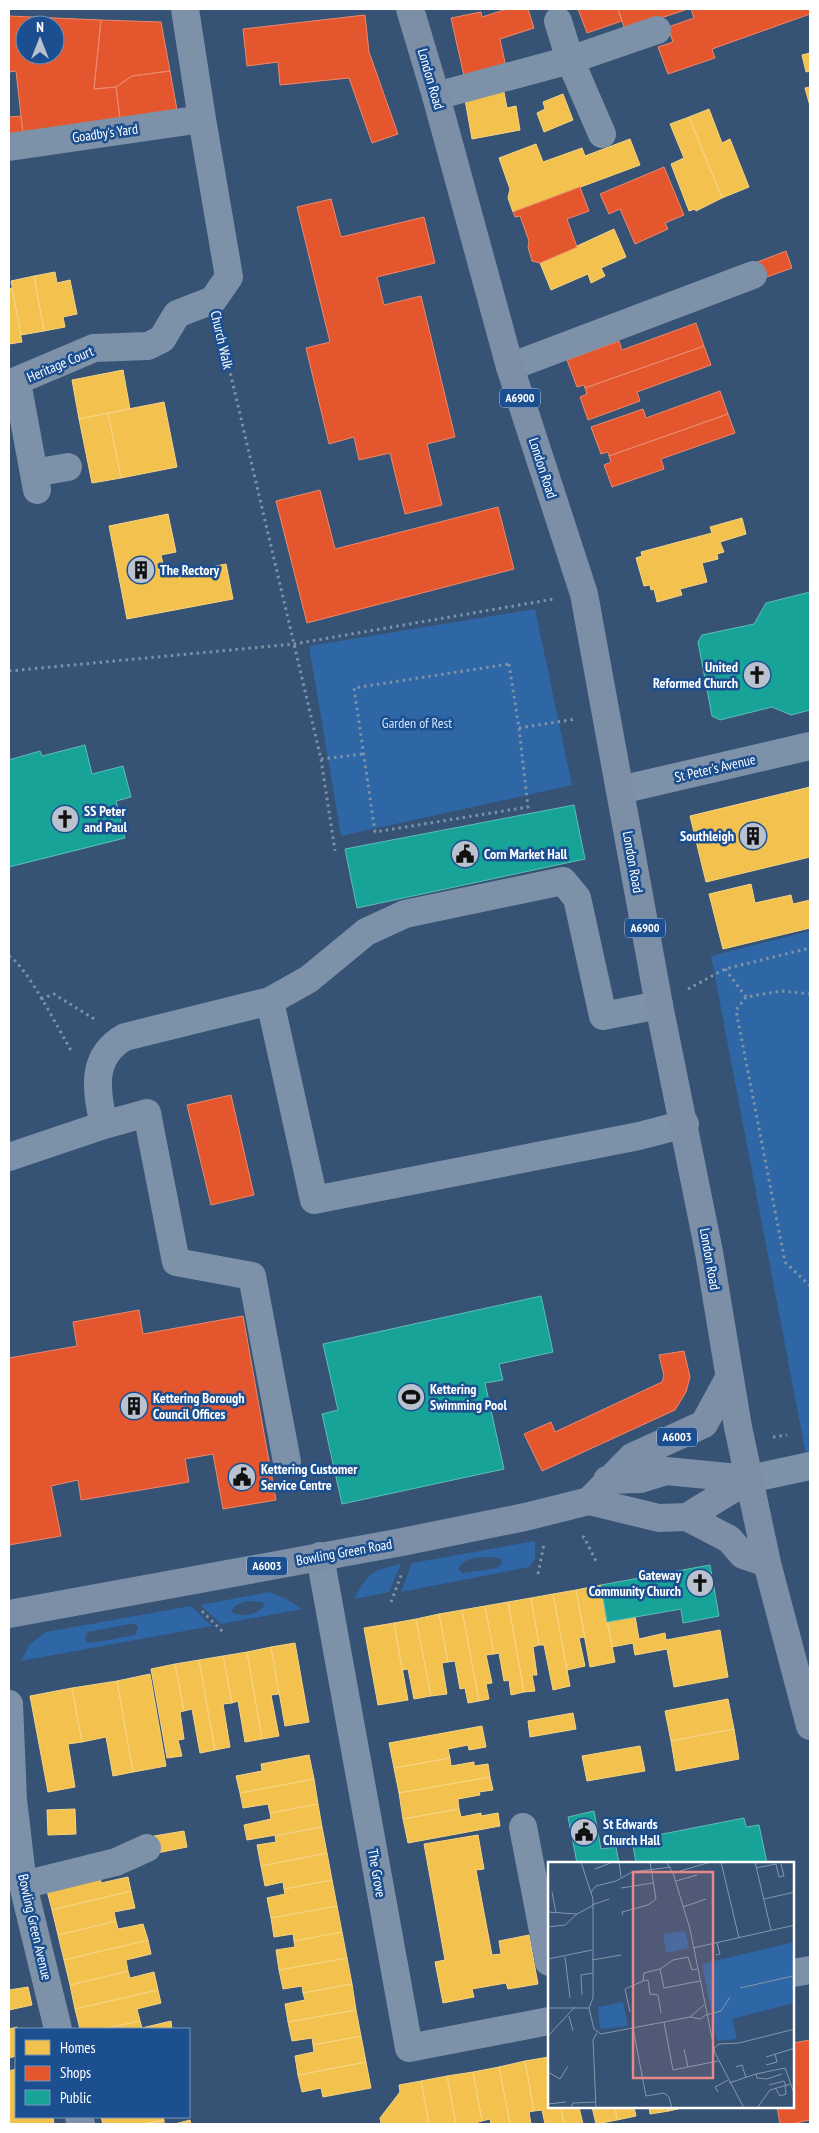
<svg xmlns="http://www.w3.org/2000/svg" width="819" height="2133" font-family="'PT Sans Narrow',sans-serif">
<rect width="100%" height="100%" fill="#365274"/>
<path fill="#2f66a5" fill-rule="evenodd" d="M535,609L572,785L341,836L309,646Z
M810,931V1476L711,956Z
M535,1541V1559L529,1567L401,1592L412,1563ZM494,1557L501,1559L502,1563L497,1568L463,1573L458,1569C465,1556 481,1557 494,1557Z
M401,1564L389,1592L354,1599C368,1573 372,1570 401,1564Z
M269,1592L286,1599L302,1609L221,1624L200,1605ZM246,1601L263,1602L265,1605C257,1615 243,1618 231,1612L235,1606Z
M191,1606L212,1626L21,1661L30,1644L46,1632ZM130,1624H135L138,1628L135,1635L91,1643L87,1642L85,1638L88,1632Z"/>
<path fill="#f2c14e" stroke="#f6d483" d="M810,53V71L806,72L802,55Z
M503,87L507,108L516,106L520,130L472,139L464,94Z
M810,87V106L805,88Z
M563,94L573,120L544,132L537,113L545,109L543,102Z
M709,109L722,143L730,139L749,187L722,198L689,117Z
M689,117L722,198L696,211L695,209L689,211L671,164L684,158L670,124Z
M630,139L640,165L513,212L508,198L510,189L499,158L536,144L543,162L582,148L585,156Z
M614,229L626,257L601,268L605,276L591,283L588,274L551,290L540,263Z
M55,272L57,283L70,280L77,314L63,317L65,327L44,331L34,276Z
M34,276L44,331L21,335L11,281Z
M12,288L22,342L9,344V289Z
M123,370L130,409L79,419L72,380Z
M164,402L177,467L121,478L108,413Z
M108,413L121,478L92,483L79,419Z
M168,514L176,552L161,555L166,576L226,564L233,599L127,619L109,526Z
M742,518L746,534L720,542L724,552L717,554L718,559L702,563L707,582L680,589L682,595L657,602L654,589L651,590L650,585L644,586L636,558L642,556L641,552L712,533L710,527Z
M810,787V857L706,882L690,816Z
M751,884L755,903L791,895L793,904L810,900V928L723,949L709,894Z
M601,1585L615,1662L590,1667L576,1590Z
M576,1590L585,1637L579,1638L585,1666L567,1670L553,1594Z
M553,1594L570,1686L553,1690L544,1645H539L531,1598Z
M531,1598L539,1645L533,1647L537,1675H532L535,1691L524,1692L508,1602Z
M508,1602L524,1692L511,1695L509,1680L504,1681L499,1653L494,1654L485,1606Z
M485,1606L494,1654L486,1655L492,1683L486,1684L489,1699L479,1701L462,1610Z
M462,1610L479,1701L468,1703L465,1688L460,1689L455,1661L448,1662L439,1614Z
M439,1614L448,1662L442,1663L447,1694L431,1696L416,1619Z
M635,1616L639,1639L665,1633L666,1640L720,1630L728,1677L674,1687L667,1649L635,1655L633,1643L612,1647L607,1622Z
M416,1619L431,1696L414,1699L408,1669L402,1670L394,1623Z
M394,1623L408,1700L378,1705L364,1628Z
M295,1643L309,1722L285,1726L271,1647Z
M271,1647L279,1694L271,1695L279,1736L262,1739L247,1652Z
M247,1652L262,1739L245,1742L238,1701L232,1703L223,1656Z
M223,1656L232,1703L223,1704L230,1747L215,1750L199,1660Z
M199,1660L215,1750L200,1753L192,1709L184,1711L175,1664Z
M175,1664L184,1711L180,1712L184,1739L178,1740L182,1756L167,1758L151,1669Z
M150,1674L166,1766L133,1772L117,1681Z
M117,1681L133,1772L113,1776L106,1737L82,1742L72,1688Z
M72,1688L82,1742L68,1744L75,1787L48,1792L30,1696Z
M728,1699L734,1729L671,1741L665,1711Z
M573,1713L576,1729L530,1737L528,1721Z
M482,1726L486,1747L469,1750L468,1745L448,1749L450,1758L394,1768L389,1743Z
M734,1729L739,1759L676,1771L671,1741Z
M640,1746L645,1771L587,1781L582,1756Z
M309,1755L314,1779L240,1793L236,1776L262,1771L261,1764Z
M450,1758L451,1766L474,1762V1766L488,1764L490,1777L399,1793L394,1768Z
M490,1777L493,1790L479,1792L480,1795L458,1799L459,1809L403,1819L399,1793Z
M314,1779L318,1804L270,1813L268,1804L243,1808L240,1793Z
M318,1804L322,1827L247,1840L244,1825L271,1819L270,1813Z
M75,1809L76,1834L48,1835L47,1810Z
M459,1809L461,1817L481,1813V1816L498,1813L500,1826L408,1843L403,1819Z
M322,1827L327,1853L261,1866L257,1845L276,1842L275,1836Z
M184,1831L187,1847L157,1853L154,1836Z
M478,1835L484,1869L476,1870L492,1955L501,1954L499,1941L529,1935L538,1984L508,1989L506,1983L472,1989L474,1997L443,2003L435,1962L445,1960L424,1844Z
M327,1853L332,1880L284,1889L283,1882L265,1886L261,1866Z
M100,1874L101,1883L128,1877L131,1891L52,1910L46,1887Z
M332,1880L337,1906L271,1918L267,1898L285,1894L284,1889Z
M131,1891L135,1908L114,1912L116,1921L58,1935L52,1910Z
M337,1906L342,1932L294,1941L293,1934L274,1937L271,1918Z
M116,1921L118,1929L143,1924L148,1940L64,1960L58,1935Z
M342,1932L347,1958L279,1970L276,1950L295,1947L294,1941Z
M148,1940L151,1954L126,1960L128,1971L70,1985L64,1960Z
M347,1958L352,1984L303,1993L302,1986L283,1989L279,1970Z
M128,1971L130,1978L154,1972L158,1990L75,2009L70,1985Z
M352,1984L356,2010L288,2022L285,2004L305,2000L303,1993Z
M28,1987L32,2005L9,2010V1990Z
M158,1990L161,2003L137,2009L140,2021L103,2029H80L75,2009Z
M356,2010L361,2036L313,2045L312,2038L292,2041L288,2022Z
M140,2021L142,2028L171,2021L172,2029H103Z
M17,2027L16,2056L9,2058V2029Z
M361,2036L366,2062L298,2075L295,2056L314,2052L313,2045Z
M549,2057V2107H561L564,2124H545L542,2110L534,2111L525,2061Z
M525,2061L534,2111L529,2112L531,2124H510L499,2067Z
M366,2062L371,2088L323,2097L321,2088L302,2092L298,2075Z
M499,2067L510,2124H491L490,2119L482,2121L473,2072Z
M16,2069V2117H53L54,2124H9V2071Z
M473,2072L482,2121L478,2122V2124H456L447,2076Z
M447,2076L456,2124H429L421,2081Z
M421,2081L429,2124H381L380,2118L400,2092L399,2085Z
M561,2107H579L583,2124H564Z
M592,2107H615L617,2120L596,2124Z
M615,2107H634L636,2116L617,2120Z
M649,2107H668L669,2111L650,2114Z
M668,2107H686L669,2111Z
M101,2117H163L164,2120L145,2124H103Z
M164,2120V2124H145Z
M190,2120L191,2124H175Z"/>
<path fill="#e4572e" stroke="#ec896d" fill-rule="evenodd" d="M507,9H528L534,28L500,39L506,67L464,76L451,18L481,12L482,17Z
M578,9H618L622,21L587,33Z
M618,9H688L625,30Z
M691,9H810V14L712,49L715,58L668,74L658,47L673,42L668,27L694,18Z
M365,15L369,52L398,134L372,143L349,78L280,85L278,62L247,66L243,29Z
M9,16L101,20L94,89L116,87L120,119L23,134L16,71L9,72ZM25,25H55V55H25Z
M101,20L161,22L170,71L132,76L116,87L94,89Z
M170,71L177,110L120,119L116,87L132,76Z
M21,116L23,134L9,136V117Z
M664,167L684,215L665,223L668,229L635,244L620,209L609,214L600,194Z
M580,187L589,211L567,219L577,247L540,263L532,261L528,247L529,241L520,216L515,217L513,212Z
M331,199L341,237L424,217L435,263L377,277L384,305L421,296L455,437L427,444L442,505L405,514L390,453L359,460L354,437L329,444L306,348L330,342L297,207Z
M786,251L792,268L761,279L755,263Z
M696,323L704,346L585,388L584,385L577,387L567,360L619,341L622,350Z
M704,346L711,365L637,392L640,401L588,420L580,397L587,394L585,388Z
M720,391L728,414L609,456L608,452L601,454L591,427L643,409L646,418Z
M728,414L735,433L661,459L664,469L612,487L604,465L611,462L609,456Z
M320,490L335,549L498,507L514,569L307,623L276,501Z
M231,1095L254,1195L211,1205L187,1105Z
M139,1310L143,1334L243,1316L276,1500L223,1509L213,1454L185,1459L189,1482L81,1500L78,1480L51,1486L61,1536L9,1545V1358L77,1346L73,1322Z
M684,1351L690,1377L686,1392L675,1410L542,1471L524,1434L551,1422L555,1432L662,1382L664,1376L659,1355Z
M810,2040V2120L791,2124H780L777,2107H793V2043Z"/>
<path fill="#17a398" stroke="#5dbfb7" d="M810,592V710L791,715L772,707L720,720L712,716L698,642L702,635L754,624L766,603Z
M85,745L92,774L123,766L131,797L116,801L125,838L9,867V760L40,751L42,756Z
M574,805L585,859L357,908L345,849Z
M541,1296L553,1352L499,1364L503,1380L485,1383L504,1469L342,1504L322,1414L338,1410L323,1344Z
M710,1565L719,1616L683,1623L681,1609L607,1622L601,1585Z
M594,1811L601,1849L616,1847L619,1863H577L568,1817Z
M744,1818L746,1827L759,1825L767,1863H636L632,1840Z"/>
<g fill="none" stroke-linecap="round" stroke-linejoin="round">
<path stroke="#7d92a8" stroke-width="3" stroke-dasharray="2.5 4" stroke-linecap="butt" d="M220,329L321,759L335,851
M509,664L519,728L528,807L375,832L354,688Z
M9,671L294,644L554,599
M519,728L576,719
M321,759L363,754
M9,956C29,969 58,1029 72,1052
M725,969L746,997L781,991L810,994
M688,989L725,969L810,948
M746,997L736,1010L785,1262L810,1286
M41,999L54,994L96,1020
M773,1437L787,1435
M582,1537H584L597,1563
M538,1574L544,1544
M391,1602L402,1573
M202,1611L225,1634"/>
<path stroke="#7d92a8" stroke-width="28" d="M558,21L570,60L602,134
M436,96L570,60L657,30
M9,147L202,119
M510,367L753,275
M17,382L37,490
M9,384L94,348L148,346L162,339L177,314L213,300L229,277L202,119L185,9
M34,473L68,467
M620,790L810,746
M659,1005L603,1016L577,898L563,881L405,914L366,932L309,979L270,1001L314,1200L639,1136L685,1124
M104,1125L147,1113L176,1262L252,1276L287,1462
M9,1157L104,1125C96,1092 90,1056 125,1037L270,1001
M749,1479L810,1466
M320,1556L409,2048L549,2021
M9,1704L13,1800L23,1885L58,2029
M523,1827L549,1962
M23,1885L116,1862L147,1848
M793,1973L810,1970
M79,2117L81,2124"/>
<path stroke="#7d8ea7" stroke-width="28" d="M410,9L436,96L510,367L584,594L659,1005L709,1252L738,1427L767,1563L810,1726
M607,1480L640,1479L666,1471L749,1479
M589,1501L632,1457L704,1424L729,1378
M687,1517L729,1539L743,1555L767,1563
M9,1614L402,1542L525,1517L589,1501L659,1518L687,1517L749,1479"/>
</g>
<defs>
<symbol id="building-disc" viewBox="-11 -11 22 22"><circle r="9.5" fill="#b9c2ce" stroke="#1b4f8f"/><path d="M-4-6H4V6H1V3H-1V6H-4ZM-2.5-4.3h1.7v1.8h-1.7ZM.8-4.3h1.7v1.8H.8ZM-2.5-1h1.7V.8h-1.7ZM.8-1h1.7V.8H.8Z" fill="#111"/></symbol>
<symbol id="church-disc" viewBox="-11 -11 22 22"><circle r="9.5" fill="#b9c2ce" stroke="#1b4f8f"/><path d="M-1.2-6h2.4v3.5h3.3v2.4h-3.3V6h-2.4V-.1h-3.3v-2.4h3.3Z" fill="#111"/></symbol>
<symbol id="civic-disc" viewBox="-11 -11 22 22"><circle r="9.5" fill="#b9c2ce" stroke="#1b4f8f"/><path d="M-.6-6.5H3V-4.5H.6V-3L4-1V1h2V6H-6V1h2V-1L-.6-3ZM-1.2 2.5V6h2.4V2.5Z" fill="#111"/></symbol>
<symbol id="stadium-disc" viewBox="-11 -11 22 22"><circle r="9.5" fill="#b9c2ce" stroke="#1b4f8f"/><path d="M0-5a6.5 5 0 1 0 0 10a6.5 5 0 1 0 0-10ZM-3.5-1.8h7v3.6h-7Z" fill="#111"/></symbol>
</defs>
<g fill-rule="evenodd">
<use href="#building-disc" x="125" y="554" width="32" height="32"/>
<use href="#church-disc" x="741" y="659" width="32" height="32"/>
<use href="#church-disc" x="49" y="803" width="32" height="32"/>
<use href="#building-disc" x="737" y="820" width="32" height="32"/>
<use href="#civic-disc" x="449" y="838" width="32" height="32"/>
<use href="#stadium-disc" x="395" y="1381" width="32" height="32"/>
<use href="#building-disc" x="118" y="1390" width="32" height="32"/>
<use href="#civic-disc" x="226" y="1461" width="32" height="32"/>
<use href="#church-disc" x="684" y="1567" width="32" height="32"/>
<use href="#civic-disc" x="568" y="1816" width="32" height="32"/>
</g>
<g text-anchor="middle" stroke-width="5" stroke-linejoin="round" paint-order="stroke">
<g fill="#1b4f8f" stroke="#bbcadd" stroke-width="1">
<rect x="500" y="388.5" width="40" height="19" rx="4"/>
<rect x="625" y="918.5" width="40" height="19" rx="4"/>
<rect x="657" y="1427.5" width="40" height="19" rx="4"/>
<rect x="247" y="1556.5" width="40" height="19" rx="4"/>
</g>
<g font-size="12" font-weight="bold" fill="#fff">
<text x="520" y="402">A6900</text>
<text x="645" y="932">A6900</text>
<text x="677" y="1441">A6003</text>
<text x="267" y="1570">A6003</text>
</g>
<g font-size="14" fill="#fff" stroke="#1b4f8f">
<text transform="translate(431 79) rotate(74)" y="5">London Road</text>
<text transform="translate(105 133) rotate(-8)" y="5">Goadby's Yard</text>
<text transform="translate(222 340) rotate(77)" y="5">Church Walk</text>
<text transform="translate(60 364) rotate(-23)" y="5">Heritage Court</text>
<text transform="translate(543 468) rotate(72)" y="5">London Road</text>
<text transform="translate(715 768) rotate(-13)" y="5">St Peter's Avenue</text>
<text transform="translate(633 862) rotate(80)" y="5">London Road</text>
<text transform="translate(710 1259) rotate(80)" y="5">London Road</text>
<text transform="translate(344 1552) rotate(-10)" y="5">Bowling Green Road</text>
<text transform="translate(377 1873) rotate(80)" y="5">The Grove</text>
<text transform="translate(35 1927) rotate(77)" y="5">Bowling Green Avenue</text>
</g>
<g font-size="14" font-weight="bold" fill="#fff" stroke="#1b4f8f" text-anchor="start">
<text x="160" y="575">The Rectory</text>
<text x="738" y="672" text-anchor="end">United<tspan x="738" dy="16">Reformed Church</tspan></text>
<text x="84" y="816">SS Peter<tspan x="84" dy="16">and Paul</tspan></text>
<text x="734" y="841" text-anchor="end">Southleigh</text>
<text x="484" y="859">Corn Market Hall</text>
<text x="430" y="1394">Kettering<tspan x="430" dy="16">Swimming Pool</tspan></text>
<text x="153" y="1403">Kettering Borough<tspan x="153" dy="16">Council Offices</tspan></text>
<text x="261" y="1474">Kettering Customer<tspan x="261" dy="16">Service Centre</tspan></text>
<text x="681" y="1580" text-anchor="end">Gateway<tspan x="681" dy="16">Community Church</tspan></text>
<text x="603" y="1829">St Edwards<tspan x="603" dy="16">Church Hall</tspan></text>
</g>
<g font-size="14" fill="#cfe3fa" stroke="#1b4f8f">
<text x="417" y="728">Garden of Rest</text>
</g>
</g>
<g transform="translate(548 1862)">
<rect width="246" height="246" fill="#365274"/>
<path d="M137,69L141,86L118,91L115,72ZM246,80V141L184,157L189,177L169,179L154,102ZM75,140L80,164L52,167L50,145Z" fill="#2f66a5"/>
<path fill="none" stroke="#8697ac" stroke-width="1" d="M33,0L45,37V136L41,146M71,0L73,15M118,0L125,11L142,67L167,191L196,246M173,0L191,76M207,0L223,68M208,6L228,2L231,15L236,14L233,2M47,7L65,0M125,11L163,0M128,19L149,13M73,26L105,21M4,30L8,51M43,30L48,24L68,19L84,10L123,5M216,37L247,30M44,43L61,37M135,45L158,37M0,50L29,52L44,44M75,53L74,50L100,43L108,37L102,0M0,65L17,63L29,52M145,86L247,63M168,93L172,92L169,81M17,95L22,136M0,97L44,88M44,98L73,93M149,107L144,108L140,95L125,98L112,107L116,126L152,119M95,119L100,118L102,132L110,133L113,151M192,126L245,114M34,133L33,113L45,111M0,146H41L46,167L53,172L142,155L152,157L158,153M82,150L77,127L95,119L96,111L112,107M158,153L173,149L182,135M21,154L25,169M142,155L156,143M116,160L125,208L170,199M85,166L98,234L116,231L121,235L124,246M0,174L27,145M166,186L171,182L191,181L247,167M136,187L140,205M218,195L247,186M218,203L229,200L227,192M188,205L194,203L198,216M0,210L12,217L20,204M234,212L219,217L209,216L208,212L237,206L246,231M181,221L208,212M221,223L236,219L238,224M228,227L232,234L238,232L237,224M170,230L167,225L180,218M0,242L18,240M23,246L25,241L48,240M48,246L45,178L49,171M209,246L222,228L243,222"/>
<path fill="#e88989" fill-opacity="0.15" stroke="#e88989" stroke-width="2.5" d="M85,10H165V216H85Z"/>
<rect width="246" height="246" fill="none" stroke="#fff" stroke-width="2.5"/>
</g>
<rect width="819" height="2133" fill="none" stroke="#ffffff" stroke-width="20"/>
<rect x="15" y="2028" width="175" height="90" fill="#1b4f8f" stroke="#7695bc"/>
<rect x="25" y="2040" width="25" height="15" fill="#f2c14e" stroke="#7695bc"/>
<text x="60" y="2053" font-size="15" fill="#ffffff">Homes</text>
<rect x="25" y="2066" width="25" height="15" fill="#e4572e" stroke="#7695bc"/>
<text x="60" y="2078" font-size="15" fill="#ffffff">Shops</text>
<rect x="25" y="2090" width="25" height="15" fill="#17a398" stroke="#7695bc"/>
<text x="60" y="2103" font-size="15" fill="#ffffff">Public</text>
<g transform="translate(40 40)"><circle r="24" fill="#1b4f8f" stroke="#7695bc"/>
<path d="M0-4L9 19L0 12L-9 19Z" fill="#b9c2ce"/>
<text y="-8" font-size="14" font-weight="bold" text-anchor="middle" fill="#ffffff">N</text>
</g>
</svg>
